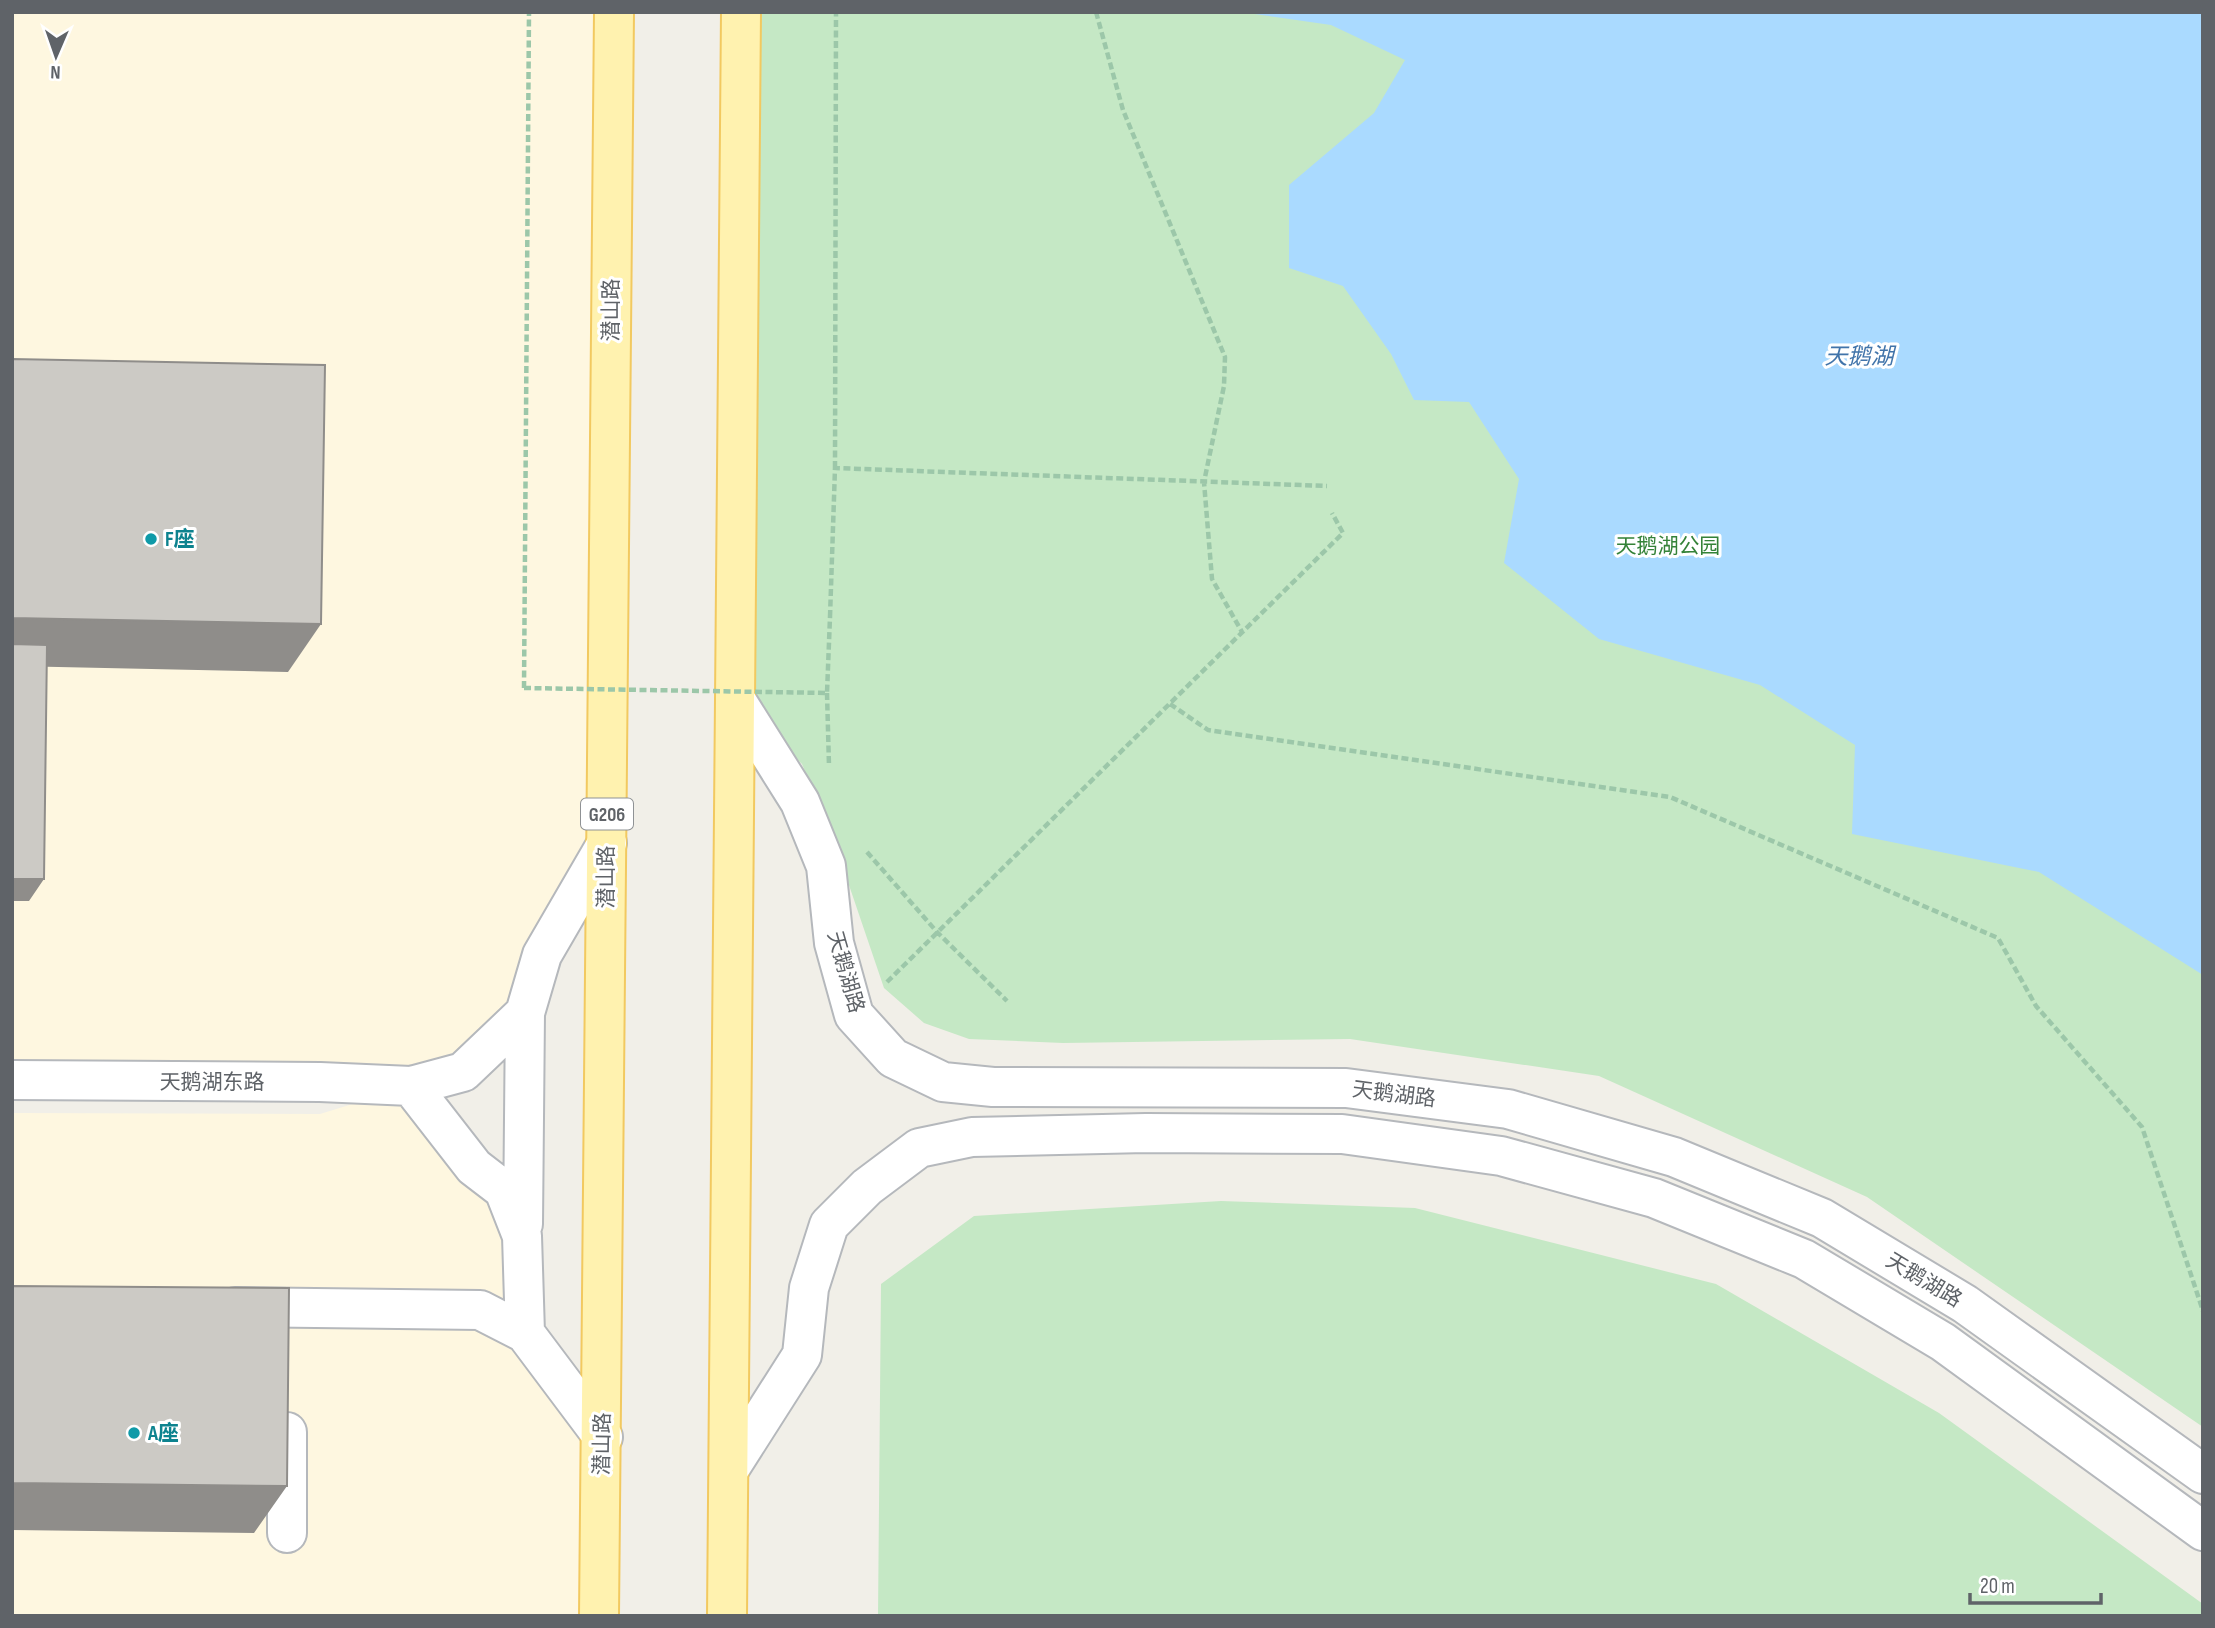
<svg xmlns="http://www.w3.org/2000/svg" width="2215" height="1628" font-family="'Sofia Sans Condensed','Noto Sans SC',sans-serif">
<rect width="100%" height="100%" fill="#f1efe8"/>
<path fill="#fef7e0" d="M12,12H614L607,843L525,1013L412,1086L504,1190L525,1333L603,1437L599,1616H12V1113L320,1114L408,1087L12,1080Z"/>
<path fill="#c5e8c5" d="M741,12H2203V1427L1867,1197L1599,1076L1350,1039L1063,1043L969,1039L924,1023L884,988L835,844L802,764L736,700Z
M1221,1201L1415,1208L1716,1284L1939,1413L2203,1604V1616H878L881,1284L974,1216Z"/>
<path fill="#aadaff" d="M1241,12H2203V975L2039,872L1852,834L1855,745L1760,685L1599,639L1504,563L1519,479L1469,402L1414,400L1391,354L1343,286L1289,268V185L1374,113L1405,60L1331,25Z"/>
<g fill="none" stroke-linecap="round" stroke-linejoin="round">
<defs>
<path id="minor" d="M736,700L800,802L826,866L834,943L854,1015L893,1058L943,1082L993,1087L1346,1088L1508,1109L1674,1157L1822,1218L1965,1304L2203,1474
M12,1080L320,1082L411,1086L463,1072L525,1013L542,955L607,843
M411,1086L474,1167L504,1190L522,1236L525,1333L603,1437
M523,1224L525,1013
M235,1307L480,1310L525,1333
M287,1432V1533
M730,1468L802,1355L809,1288L829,1225L867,1187L919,1148L972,1137L1146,1133L1342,1134L1501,1156L1654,1198L1804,1259L1943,1342L2203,1531"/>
<path id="major" d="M599,1616L614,12
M727,1616L741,12"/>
</defs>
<use href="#minor" stroke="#b5b8bc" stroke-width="42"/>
<use href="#major" stroke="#f2c960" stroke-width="42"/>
<path stroke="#9cc7a9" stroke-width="4.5" stroke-dasharray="7 3.5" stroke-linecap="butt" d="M1096,12L1123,110L1225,357L1224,386L1204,482L1212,579L1242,632
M835,468L836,12
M830,617L835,468L1327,486
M524,688L529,12
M827,693L829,766
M1170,704L1208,730L1670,797L1998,938L2036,1006L2142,1127L2203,1311
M867,852L937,932L1007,1001
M887,982L1343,533L1332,513"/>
<use href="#minor" stroke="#fff" stroke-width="38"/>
<use href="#major" stroke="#fff2af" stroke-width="38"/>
<path stroke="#9cc7a9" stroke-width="4.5" stroke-dasharray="7 3.5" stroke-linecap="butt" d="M524,688L827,693L830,617"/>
</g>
<path fill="#8f8d8a" d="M12,618L321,624L288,672L12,666Z
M12,879H44L29,901H12Z
M12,1483L287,1486L254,1533L12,1530Z"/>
<path fill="#cccac5" stroke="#8f8d8a" stroke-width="2" d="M12,359L325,365L321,624L12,618Z
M12,644L47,645L44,879H12Z
M12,1286L289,1288L287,1486L12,1483Z"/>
<g fill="#0f9aa8" stroke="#fff" stroke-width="2.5">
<circle cx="151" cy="539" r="7"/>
<circle cx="134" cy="1433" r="7"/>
</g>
<g text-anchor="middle" stroke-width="6" stroke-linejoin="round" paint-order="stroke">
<rect fill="#fff" stroke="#8f9295" stroke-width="2" x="581" y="798.5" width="52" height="31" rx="5"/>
<g font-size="19" font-weight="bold" fill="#5f6368">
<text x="607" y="821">G206</text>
</g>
<g font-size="21" fill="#5f6368" stroke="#fff">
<text transform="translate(611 310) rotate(-90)" y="7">潜山路</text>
<text transform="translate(606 877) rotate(-90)" y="7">潜山路</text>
<text transform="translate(846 972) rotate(74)" y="7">天鹅湖路</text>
<text x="212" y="1089">天鹅湖东路</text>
<text transform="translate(1394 1094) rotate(7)" y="7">天鹅湖路</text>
<text transform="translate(1924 1280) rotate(31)" y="7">天鹅湖路</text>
<text transform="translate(602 1444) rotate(-89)" y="7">潜山路</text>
</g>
<g font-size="21" font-weight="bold" fill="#0d838f" stroke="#fff" text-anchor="start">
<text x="165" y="546">F座</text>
<text x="148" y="1440">A座</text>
</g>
<g font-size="21" fill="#348238" stroke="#fff">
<text x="1668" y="553">天鹅湖公园</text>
</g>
<g font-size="23" font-style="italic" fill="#4174aa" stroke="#fff">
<text x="1859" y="364">天鹅湖</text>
</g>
</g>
<rect width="2215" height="1628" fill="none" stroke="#5f6368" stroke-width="28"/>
<g transform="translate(56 56) rotate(182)" stroke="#ffffff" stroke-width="5" paint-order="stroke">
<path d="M0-5L12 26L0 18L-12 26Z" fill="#5f6368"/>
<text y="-10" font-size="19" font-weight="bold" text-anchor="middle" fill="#5f6368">N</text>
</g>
<path d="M1970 1593v10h131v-10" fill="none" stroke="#5f6368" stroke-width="3.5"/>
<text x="1980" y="1593" font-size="21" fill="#5f6368" stroke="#ffffff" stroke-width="5" paint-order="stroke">20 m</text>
</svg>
